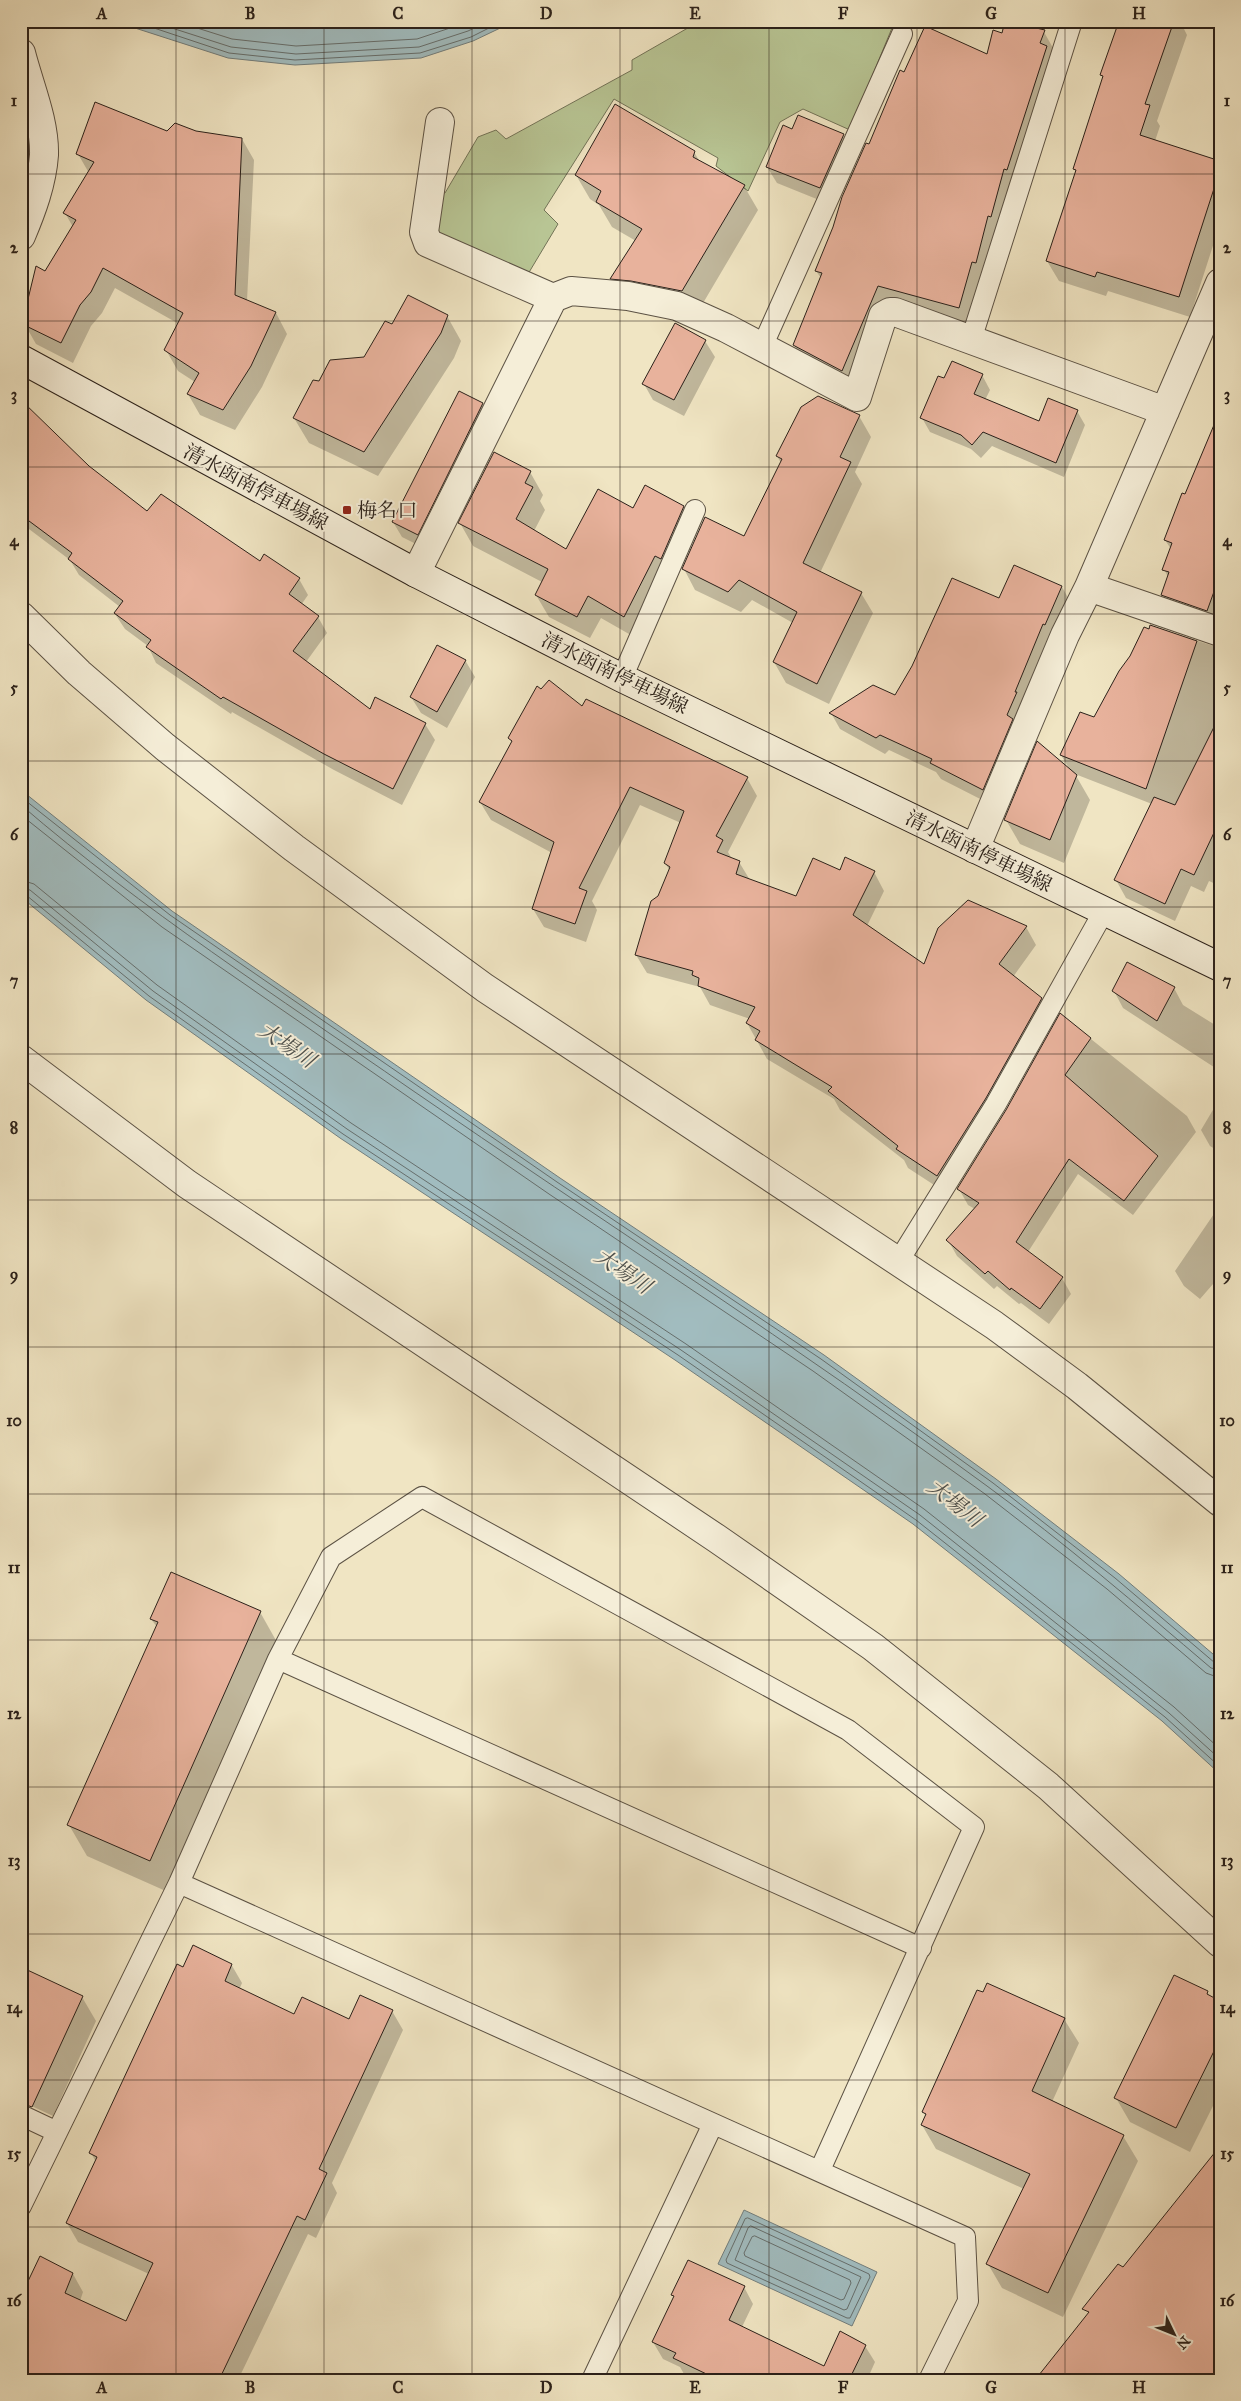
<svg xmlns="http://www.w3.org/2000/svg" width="1241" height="2401" font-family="'IM FELL Great Primer','Noto Serif JP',serif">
<rect width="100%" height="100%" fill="#f0e5c3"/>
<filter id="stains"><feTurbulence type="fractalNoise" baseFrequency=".004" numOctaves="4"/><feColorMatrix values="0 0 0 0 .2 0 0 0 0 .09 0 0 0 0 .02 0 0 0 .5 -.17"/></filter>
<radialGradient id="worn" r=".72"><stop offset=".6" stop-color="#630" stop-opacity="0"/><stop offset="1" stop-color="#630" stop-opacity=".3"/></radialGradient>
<path fill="#b8c594" stroke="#727357" d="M700,21H885L892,28L850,130L803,109L780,122L748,191L716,166L718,158L614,99L544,210L558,224L525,279L436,239V193H445L478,137L496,130L506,139L632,70V60Z"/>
<path fill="#a1bcbf" stroke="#727e7d" d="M123,21H515L473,41L421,58L295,65L228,58L135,28Z
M21,790L172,911L560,1178L824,1355L996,1479L1119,1574L1220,1660V1774L1162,1721L913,1524L675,1360L340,1138L146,1000L21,897Z
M744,2210L877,2272L852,2326L718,2264Z"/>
<path fill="#0003" d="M1006,21L1044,32L1053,48L968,324L887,302L851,387L804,362L794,345L821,278L816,271L870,146L905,74L987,56L1003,34Z
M1121,21H1180L1187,35L1157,121L1160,126L1155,141L1220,162V224L1190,317L1108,291L1106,296L1059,281L1047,261L1076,172L1074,169L1104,79L1102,75Z
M196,132L242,139L254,160L247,301L276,313L287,334L262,387L235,430L200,415L188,394L195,382L178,371L166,350L179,324L115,288L102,313L91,326L73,363L36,344L24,323L45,273L73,227L65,213L89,173L78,154L167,133Z
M843,135L853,152L829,204L777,183L767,167Z
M694,152L700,162L744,186L758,210L696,315L625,303L611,279L636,241L612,227L599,205L590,199L576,175Z
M447,316L461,341L454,358L378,476L309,443L294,418L319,382L364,359L392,326Z
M705,341L715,357L684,416L653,400L644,384Z
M982,375L990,390L985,400L1040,423L1077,411L1085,425L1064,477L992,446L981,458L971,449L930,432L922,418L945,380Z
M818,397L859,416L871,437L855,472L862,484L820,573L861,593L873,613L829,704L786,683L774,662L793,623L752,600L741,612L695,590L684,569L744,538L781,463L777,456Z
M482,404L491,419L426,549L402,537L393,522Z
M1220,409V629L1172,613L1162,595L1168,577L1164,569L1171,549L1165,540L1216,424Z
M21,413L147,513L299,579L308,595L301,605L318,617L327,633L306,662L370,711L425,724L435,740L402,805L334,770L232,712L231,714L156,663L148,646L125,629L115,614L120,607L79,575L70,560L21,523Z
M530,472L543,495L540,501L545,510L534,531L567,551L633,510L683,507L696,529L636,638L601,618L590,638L549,617L536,595L542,582L473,546L460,523Z
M1062,587L1071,603L992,805L941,779L936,772L889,750L885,754L840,729L831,713L896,697Z
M1151,626L1220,648V886L1209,881L1204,892L1191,886L1175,921L1126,898L1116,880L1152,804L1075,774L1090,800L1064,863L1020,844L1006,820L1070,770L1061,755L1094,718Z
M465,660L475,677L447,728L421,713L411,697Z
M583,708L747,778L757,796L728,852L732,859L739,862L750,880L797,898L840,871L874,872L884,891L867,926L924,966L1026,927L1036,945L1013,977L1041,999L1051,1017L948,1194L908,1168L904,1160L840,1110L834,1099L767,1059L747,1023L750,1019L710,1005L700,987L647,973L636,955L670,871L665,863L681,823L640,805L592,901L597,910L586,942L544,927L533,909L552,853L491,820L480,802L512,742L509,738Z
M1174,988L1183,1005L1220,1028V1071L1123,1008L1114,991Z
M1061,1015L1187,1116L1196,1132L1133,1215L1078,1174L1028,1252L1062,1278L1071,1294L1049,1324L1021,1303L1019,1304L997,1286L994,1289L957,1256L948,1240L975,1209L968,1205L959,1189L1007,1110Z
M1220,1098V1152L1210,1146L1201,1130Z
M1220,1205V1276L1200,1299L1184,1286L1175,1271Z
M260,1612L278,1644L168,1892L87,1856L69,1825L157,1627L151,1619Z
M231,1964L242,1983L239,1990L295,2016L350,2020L392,2011L403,2030L332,2183L337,2193L316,2238L308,2234L238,2380H21L73,2274L83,2292L80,2301L127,2323L149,2274L78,2242L67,2223L96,2162L91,2153L184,1968Z
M1207,1992L1210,1997L1220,2002V2092L1190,2152L1130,2122L1116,2098Z
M82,1997L96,2021L53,2116L21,2101Z
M1064,2019L1079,2043L1052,2102L1123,2136L1138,2161L1063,2317L1002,2288L988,2264L1024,2189L936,2149L922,2125L926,2116L923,2112Z
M21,2168L28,2181L21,2195Z
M744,2287L753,2304L742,2327L824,2367L865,2346L875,2362L867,2380H695L684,2374L680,2367L663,2359L653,2342L675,2298L673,2295Z"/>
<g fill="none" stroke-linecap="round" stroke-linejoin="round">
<path stroke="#666e6c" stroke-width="1" d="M133,21L229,53L295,60L420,53L471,37L503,21
M150,21L231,47L296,54L419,47L468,31L489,21
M175,21L232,39L296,46L417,39L471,21
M21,797L170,915L557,1182L821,1359L993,1483L1115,1578L1215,1663L1220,1664
M21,805C143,910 278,997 409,1088C602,1221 799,1347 987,1486C1065,1543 1138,1606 1211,1668L1220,1670
M21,815L162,927L549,1194L813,1371L985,1494L1107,1589L1206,1673L1220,1678
M21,880L34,884L157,985L351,1123L686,1344L924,1509L1174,1707L1220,1749
M21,888L30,890L153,991L347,1129L681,1350L920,1515L1169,1713L1220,1759
M21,894L26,895L149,996L343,1134L678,1355L916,1520L1165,1717L1220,1767
M748,2218L869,2274L870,2277L850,2318H847L727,2263L726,2260L745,2219Z
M751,2226L861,2277L847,2309L844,2310L735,2260L748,2228Z
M755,2236L850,2280L851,2283L844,2299L841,2300L745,2256L744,2253L752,2237Z"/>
</g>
<path fill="#e8b29c" stroke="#2b211a" d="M1005,21L1045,30L1040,43L1047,46L1007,170L1004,169L991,217L988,216L976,263L972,262L959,308L878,286L842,371L793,345L822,273L815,271L833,227L842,197L866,143L869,144L900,70L904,72L925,26L987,54L993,30L1002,33Z
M1119,21H1174L1145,104L1150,105L1140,135L1220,161V170L1179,297L1097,272L1095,277L1046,261L1076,170L1073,169L1103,76L1100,75Z
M95,102L167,131L175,123L196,131L242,138L235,295L276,312L251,366L223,410L187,394L199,373L164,350L183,313L103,268L91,292L80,305L61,343L22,324L36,266L45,271L76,220L63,213L94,162L76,154Z
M615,104L695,151L693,157L745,185L682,291L631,281L610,279L642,229L596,202L601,191L575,175Z
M798,115L844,134L820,188L766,167L783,125L792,129Z
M408,295L448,315L441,333L364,452L293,418L313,380L319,381L330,360L364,357L385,321L392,324Z
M675,323L706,340L674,400L642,384Z
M952,361L983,374L974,394L1039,421L1048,398L1078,410L1056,463L983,432L972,445L961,435L920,418L938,376L944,378Z
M459,391L483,403L418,535L392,522Z
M818,396L860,415L840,457L851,462L803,563L862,592L817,684L773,662L797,612L739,580L728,592L682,569L705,517L744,536L782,459L776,456L801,407Z
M21,400L89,466L147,511L161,494L260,561L264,554L300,578L289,594L319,616L293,651L370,709L375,697L426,723L393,789L324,754L223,697L221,699L146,647L151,640L114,613L123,601L68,559L72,553L21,515Z
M1219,413L1220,575L1207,611L1161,595L1169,572L1162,570L1172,543L1164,540L1182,493L1185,494Z
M494,452L531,471L525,483L533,487L516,519L566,549L598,489L633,508L645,485L684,506L661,559L655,556L624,617L588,596L577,617L535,595L548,569L458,523Z
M1014,565L1062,586L1045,625L1043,624L1015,692H1017L1007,715L1013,719L983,790L930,763L932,759L880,735L876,738L829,713L873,685L895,695L912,666L952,578L999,598Z
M1150,625L1197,641L1146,789L1060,755L1080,712L1094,717L1119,671L1130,656L1144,627L1149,629Z
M437,645L466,660L437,712L410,697Z
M549,680L582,706L586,699L748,777L716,836L723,840L717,852L740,861L736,874L796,896L813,858L840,870L845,857L875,871L853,915L924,964L938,928L968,900L1027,926L999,964L1042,998L986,1098L937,1176L896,1149L898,1146L828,1091L832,1087L755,1040L760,1031L746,1023L755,1007L698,986L699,978L692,975L693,971L635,955L651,901L658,896L670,867L664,863L684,811L630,787L579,888L587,891L575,924L532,909L554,842L479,802L512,741L508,738L537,686L541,689Z
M1220,715V820L1194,875L1181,869L1165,904L1114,880L1154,797L1175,805Z
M1037,741L1077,775L1050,840L1004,820Z
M1127,962L1175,987L1157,1021L1112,991Z
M1060,1013L1091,1038L1065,1075L1158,1156L1124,1201L1069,1159L1016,1242L1063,1277L1040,1309L1011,1288L1010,1290L988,1271L985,1274L946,1240L979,1203L957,1189L1006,1110Z
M171,1572L261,1611L150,1861L67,1825L158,1622L150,1619Z
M193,1945L232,1964L225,1981L294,2014L302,1997L349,2019L360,1995L393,2010L319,2169L327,2173L305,2220L297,2216L219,2380H21V2296L40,2256L73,2273L65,2293L126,2321L153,2263L66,2223L97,2157L89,2153L177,1964L183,1967Z
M21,1967L83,1996L32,2107L21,2103Z
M1174,1975L1208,1991L1207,1994L1220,2001V2039L1176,2128L1114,2098Z
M987,1983L1065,2018L1032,2091L1124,2135L1048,2293L986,2264L1030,2174L921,2125L926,2114L922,2112L977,1990L983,1992Z
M1220,2146V2380H1035L1089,2312L1082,2309L1118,2264L1123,2267Z
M688,2260L745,2286L729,2320L824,2366L840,2331L866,2345L850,2378L853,2380H719L673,2358L676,2353L652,2342L674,2296L671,2295Z"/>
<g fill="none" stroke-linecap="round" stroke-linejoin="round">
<defs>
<path id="lane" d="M971,340L1072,21
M762,347L902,34
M622,678L695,510
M898,1262L996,1104L1104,911
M278,1659L921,1948
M179,1883L965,2237L968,2301L929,2380
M21,2115L57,2132
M21,2206L179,1883L278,1659L331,1557L422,1497L848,1730L974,1827L820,2170
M592,2380L713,2124"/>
<path id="street" d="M21,53C29,85 45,121 44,155C42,183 32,210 21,236
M440,122L424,232L428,243L553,298L571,291L628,296L677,306L726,328L857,397L883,316L890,312H895L1165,411
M416,573L553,298
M1089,587L1220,632
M21,616L79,673L165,747L294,848L485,988L994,1325L1077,1386L1220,1502
M975,849L1065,635L1089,587L1220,283
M21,1059L187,1184L716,1538L873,1647L1048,1786L1220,1943"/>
<path id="secondary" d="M21,359L416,573L622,678L1220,967"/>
</defs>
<use href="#lane" stroke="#5c5244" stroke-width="22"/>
<use href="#street" stroke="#5c5244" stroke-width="30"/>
<use href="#secondary" stroke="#2b211a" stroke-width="30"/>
<use href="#lane" stroke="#f5eed8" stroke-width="20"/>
<use href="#street" stroke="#f5eed8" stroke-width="28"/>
<use href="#secondary" stroke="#f5eed8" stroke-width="28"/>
</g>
<path fill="none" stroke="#2b211a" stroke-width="1" stroke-opacity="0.55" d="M176,21V2380M324,21V2380M472,21V2380M620,21V2380M769,21V2380M917,21V2380M1065,21V2380M21,174H1220M21,321H1220M21,467H1220M21,614H1220M21,761H1220M21,907H1220M21,1054H1220M21,1200H1220M21,1347H1220M21,1494H1220M21,1640H1220M21,1787H1220M21,1934H1220M21,2080H1220M21,2227H1220"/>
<rect fill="#8f2418" stroke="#f5eed8" stroke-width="2" x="342" y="505" width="10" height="10" rx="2.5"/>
<g text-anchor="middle" stroke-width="4" stroke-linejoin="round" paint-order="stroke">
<g font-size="20" fill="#2b211a" stroke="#f5eed8">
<text transform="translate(256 487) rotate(28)" y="7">清水函南停車場線</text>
<text transform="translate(615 673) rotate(26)" y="7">清水函南停車場線</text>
<text transform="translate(979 851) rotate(26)" y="7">清水函南停車場線</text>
</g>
<g font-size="20" fill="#2b211a" stroke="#f5eed8" text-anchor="start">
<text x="357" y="517">梅名口</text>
</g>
<g font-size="21" font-style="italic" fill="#4e504c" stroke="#f5eed8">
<text transform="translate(287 1045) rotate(34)" y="7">大場川</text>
<text transform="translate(623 1271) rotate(34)" y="7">大場川</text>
<text transform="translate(955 1503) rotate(38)" y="7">大場川</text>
</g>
</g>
<rect width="1241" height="2401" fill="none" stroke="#f0e5c3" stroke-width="55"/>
<g transform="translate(1174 2334) rotate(133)" stroke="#f5eed8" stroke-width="4" paint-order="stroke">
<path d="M0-4L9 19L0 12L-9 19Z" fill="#2b211a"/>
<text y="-8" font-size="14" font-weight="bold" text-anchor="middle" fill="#2b211a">N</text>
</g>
<rect x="28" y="28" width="1186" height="2346" fill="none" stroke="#2b211a" stroke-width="2"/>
<g font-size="16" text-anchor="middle" font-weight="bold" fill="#2b211a">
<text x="102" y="19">A</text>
<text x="250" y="19">B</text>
<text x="398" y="19">C</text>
<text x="546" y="19">D</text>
<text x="695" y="19">E</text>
<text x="843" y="19">F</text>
<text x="991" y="19">G</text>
<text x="1139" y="19">H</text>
<text x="14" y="106">1</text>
<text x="1227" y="106">1</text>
<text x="14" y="253">2</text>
<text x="1227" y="253">2</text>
<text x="14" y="400">3</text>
<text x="1227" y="400">3</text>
<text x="14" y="546">4</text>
<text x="1227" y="546">4</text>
<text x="14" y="693">5</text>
<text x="1227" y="693">5</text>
<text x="14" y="840">6</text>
<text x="1227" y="840">6</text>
<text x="14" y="986">7</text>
<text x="1227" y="986">7</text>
<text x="14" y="1133">8</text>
<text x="1227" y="1133">8</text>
<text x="14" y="1280">9</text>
<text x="1227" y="1280">9</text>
<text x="14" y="1426">10</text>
<text x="1227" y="1426">10</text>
<text x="14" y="1573">11</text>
<text x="1227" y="1573">11</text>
<text x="14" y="1719">12</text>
<text x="1227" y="1719">12</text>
<text x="14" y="1866">13</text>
<text x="1227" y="1866">13</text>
<text x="14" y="2013">14</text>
<text x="1227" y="2013">14</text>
<text x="14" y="2159">15</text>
<text x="1227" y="2159">15</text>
<text x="14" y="2306">16</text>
<text x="1227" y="2306">16</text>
<text x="102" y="2393">A</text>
<text x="250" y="2393">B</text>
<text x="398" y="2393">C</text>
<text x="546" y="2393">D</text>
<text x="695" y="2393">E</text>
<text x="843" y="2393">F</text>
<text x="991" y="2393">G</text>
<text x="1139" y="2393">H</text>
</g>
<rect width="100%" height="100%" filter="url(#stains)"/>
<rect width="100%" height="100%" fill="url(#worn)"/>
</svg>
